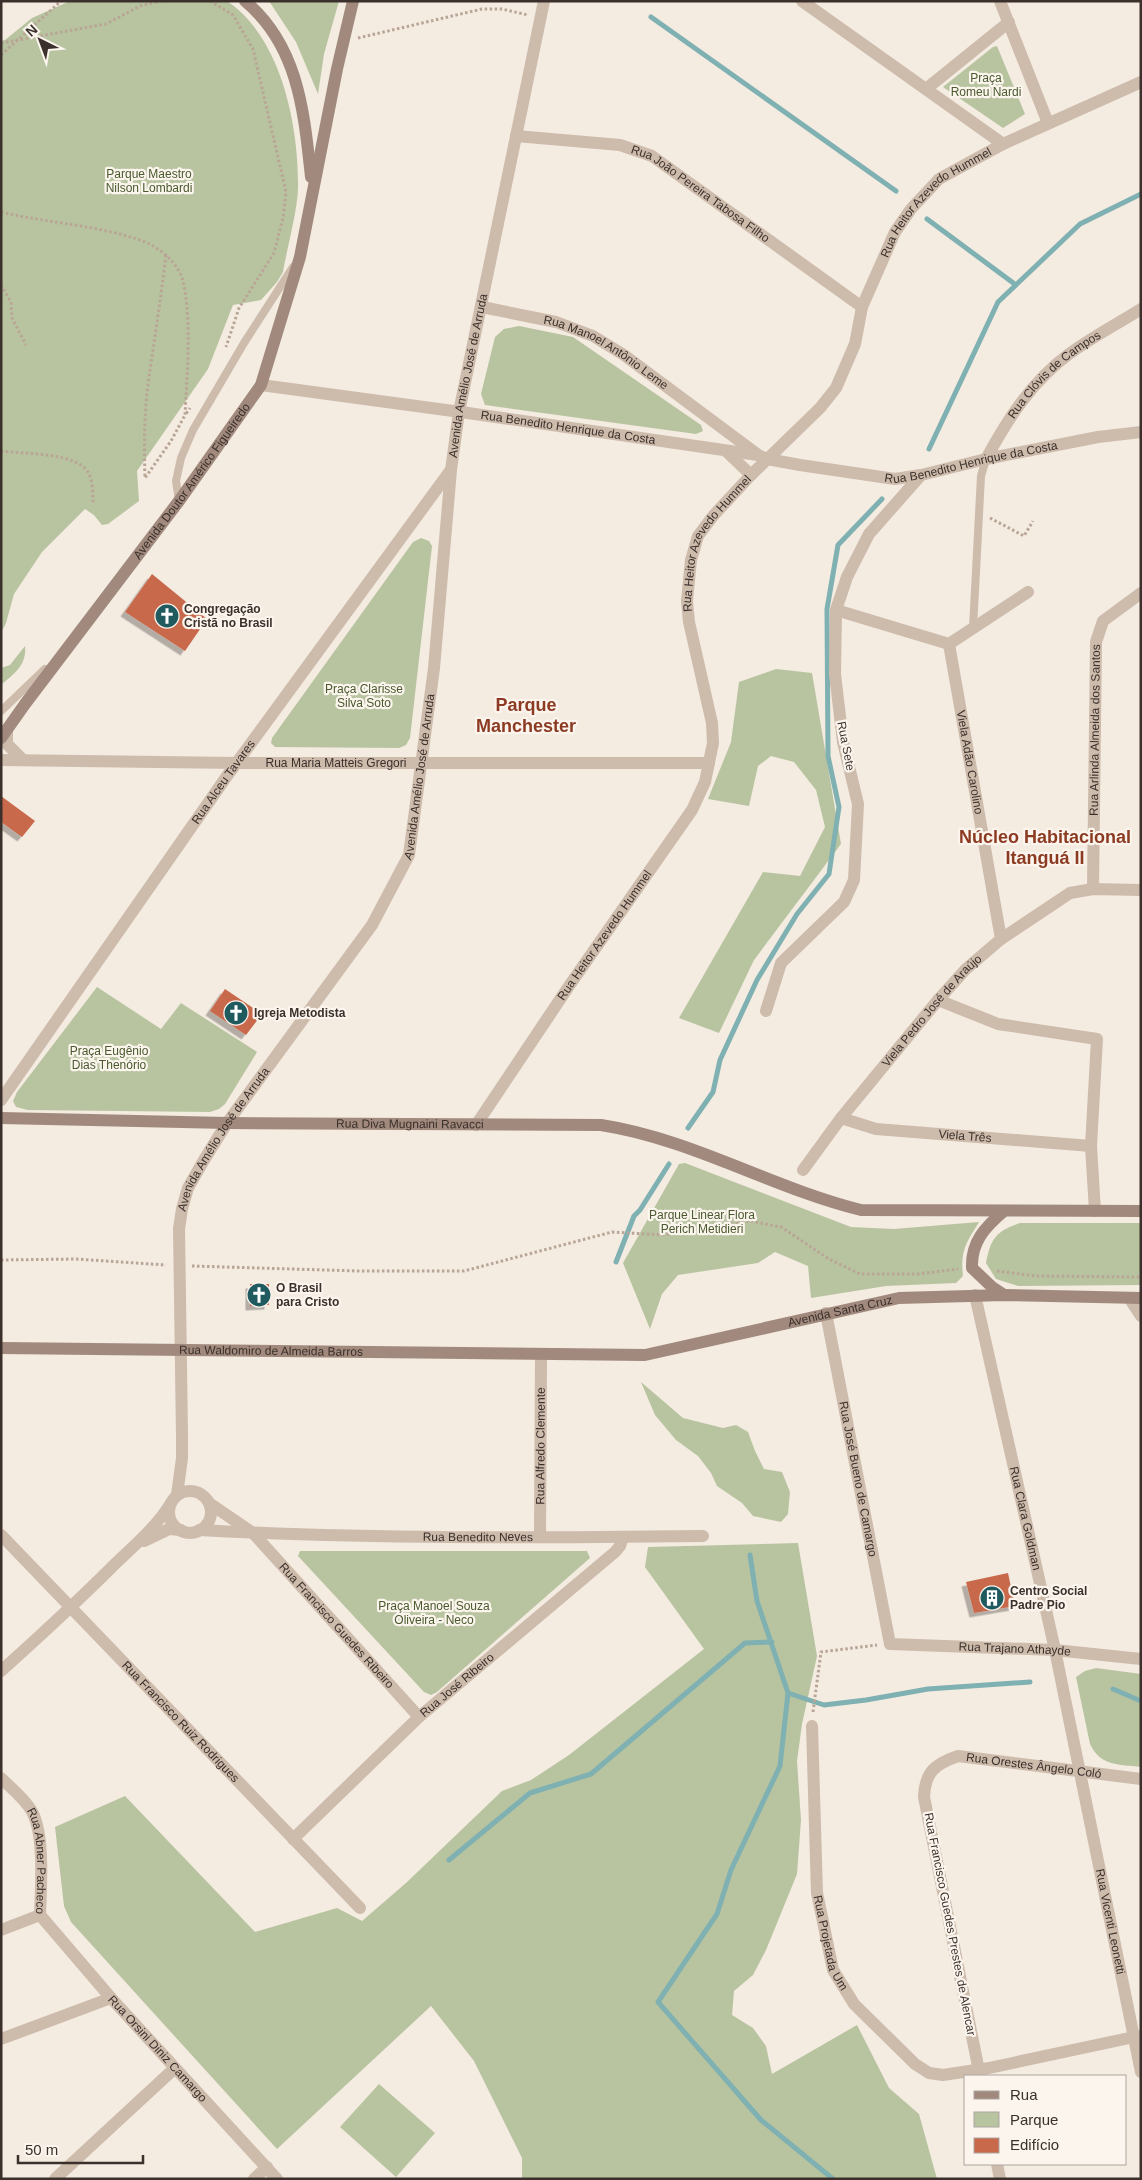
<svg xmlns="http://www.w3.org/2000/svg" width="1142" height="2180" font-family="Helvetica,sans-serif">
<defs>
<filter id="shadow"><feDropShadow dx="-4.5" dy="4.5" stdDeviation="0" flood-color="#0004"/></filter>
</defs>
<rect width="100%" height="100%" fill="#f4ebe1"/>
<path fill="#b8c4a0" d="M70,1H227C282,38 299,127 298,189C297,213 287,248 283,272L277,282L261,300L233,305L208,369L137,471L139,501L108,524L102,525L94,515L85,509L42,552L14,594L6,623L1,633V41L5,40L32,18Z
M269,1H339L324,54L318,94L296,42Z
M997,46L1025,114L1003,128L943,87L993,47Z
M519,326L573,337L701,425L703,431L696,434L485,405L481,394L495,337L504,329Z
M421,538L429,541L432,546L410,738L406,745L399,748L275,747L271,743L272,738L413,542Z
M25,646C27,665 14,674 1,685V668L10,665Z
M776,669L812,673L841,844L754,960L719,1033L679,1018L763,872L800,876L825,827L816,790L794,762L771,756L758,766L749,806L708,799L731,742L739,682Z
M97,987L161,1029L181,1003L257,1052L225,1104L219,1109L210,1112L28,1110L16,1107L13,1101L17,1092Z
M685,1163L851,1227L894,1229L979,1222C966,1243 960,1251 963,1276L956,1283L886,1286L811,1298L808,1266L775,1252L758,1263L678,1275L662,1294L650,1329L623,1263L679,1164Z
M1020,1223H1141V1285L1018,1286L996,1279L986,1263C991,1238 996,1231 1020,1223Z
M641,1382L683,1418L723,1428L736,1425L748,1432L755,1451L764,1469L782,1472L790,1492L788,1514L781,1522L753,1516L742,1503L717,1486L711,1473L698,1456L676,1440L655,1415Z
M798,1543L817,1656L802,1724L797,1761L801,1820L797,1874L766,1950L753,1975L734,1991L732,2015L753,2028L766,2046L772,2074L857,2025L889,2088L919,2114L937,2179H522V2158L474,2061L431,2006L277,2149L71,1922L64,1906L55,1827L125,1796L255,1932L337,1908L362,1921L406,1883L502,1791L531,1780L569,1755L704,1649L645,1567L648,1547Z
M300,1551H587L590,1558L437,1692L431,1695L424,1692L298,1556Z
M1096,1668L1141,1674V1767C1119,1764 1101,1767 1090,1744L1076,1677L1085,1671Z
M379,2084L435,2133L396,2177L340,2127Z"/>
<g fill="none" stroke-linecap="round" stroke-linejoin="round">
<path stroke="#7fb0b2" stroke-width="5" d="M651,17L896,191
M927,219L1016,285
M929,449L998,302L1080,224L1141,194
M688,1128L713,1092L720,1060L757,980L797,914L829,874L839,807L828,756L827,609L838,545L882,499
M616,1262L634,1216L640,1210L669,1164
M750,1555L757,1601L788,1693L780,1766L731,1870L717,1914L658,2002L761,2120L833,2179
M1113,1689L1141,1701
M788,1693L824,1705L866,1700L928,1689L1030,1682
M449,1860L530,1793L591,1774L745,1643L772,1642"/>
</g>
<path fill="#c8694b" filter="url(#shadow)" d="M152,574L207,619L185,651L125,612Z
M1,796L35,821L22,837L1,822Z
M225,989L262,1014L246,1035L210,1011Z
M250,1284H269V1305L250,1306Z
M1008,1573L1015,1606L974,1613L966,1582Z"/>
<g fill="none" stroke-linecap="round" stroke-linejoin="round">
<path stroke="#b9a596" stroke-width="3" stroke-dasharray="2.5 2.5" stroke-linecap="butt" d="M210,1L233,15L253,49L286,192L283,218L274,253L239,308L226,347
M358,38L482,9H502L528,15
M1,43L106,24L140,6L161,1
M1,55L61,1
M1,212C47,223 96,225 140,240C158,246 178,262 183,281C192,320 187,375 185,415L190,408
M166,255C161,296 155,337 149,377C144,411 144,444 145,478L171,441L185,415
M1,285L11,302L12,318L26,345
M1,451C23,454 79,452 89,474C93,483 93,495 93,504
M990,518L1024,536L1033,521
M1,1260L76,1259L166,1265
M192,1266L358,1271H464L612,1232L664,1235L750,1221L781,1227L829,1259L860,1274H917L958,1269
M997,1271L1036,1276L1141,1277
M813,1712L821,1652L877,1645"/>
<path stroke="#cdbbac" stroke-width="8" d="M179,501L176,481L181,458L193,430L244,343L293,267
M973,628L981,476L986,459
M1,711L45,669"/>
<g stroke="#cdbbac" stroke-width="12">
<path d="M802,1L1003,144"/>
<path d="M1000,1L1048,123"/>
<path d="M926,89L1009,22"/>
<path id="s1" d="M516,136L620,145L652,156L862,307"/>
<path id="s2" d="M482,307L556,322L593,336L624,355L757,454"/>
<path id="s3" d="M261,385L468,413L758,455L767,459L800,465L895,479L921,475L986,459L1098,437L1141,432"/>
<path d="M726,451L751,475"/>
<path id="s4" d="M986,459C1007,420 1032,381 1069,354C1092,337 1117,324 1141,309"/>
<path d="M836,610L949,644"/>
<path id="s5" d="M949,644L1001,939"/>
<path d="M949,644L1028,592"/>
<path d="M7,729V744L23,760"/>
<path id="s6" d="M1,760L238,763H709"/>
<path id="s7" d="M1093,889L1096,642L1103,621L1141,593"/>
<path d="M938,1000L998,1024L1097,1039L1091,1146L1095,1211"/>
<path d="M766,1011L781,963L844,902L854,880L858,804L843,742L835,674L836,610L847,577L869,534L921,475"/>
<path id="s8" d="M1,1100L227,776L450,471"/>
<path id="s9" d="M841,1118L876,1129L1091,1146"/>
<path id="s10" d="M476,1125L569,986L692,810L705,782L713,743L712,723L689,622L687,601L691,560L698,536L713,516L751,475L820,408L836,388L855,344L862,307L895,232L911,209L939,179L1003,144L1141,82"/>
<path id="s11" d="M803,1170L841,1118L938,1000L966,969L1001,939L1070,893L1093,889L1141,890"/>
<path id="s12" d="M975,1295L1055,1650L1141,2072"/>
<path d="M1129,1298L1141,1316"/>
<path id="s13" d="M826,1313L890,1644L1055,1650L1141,1659"/>
<circle cx="190" cy="1512" r="21"/>
<path id="s14" d="M177,1495L182,1458V1436L179,1229L182,1209L188,1188L204,1160L227,1123L372,925L409,855L434,668L451,470L459,412L544,1"/>
<path id="s15" d="M209,1503L253,1533L419,1717"/>
<path id="s16" d="M199,1530C366,1539 535,1538 703,1536"/>
<path id="s17" d="M1,1535L360,1908"/>
<path id="s18" d="M540,1537L541,1355"/>
<path d="M144,1541L169,1529L181,1530"/>
<path d="M1,1671C40,1636 79,1600 116,1563C136,1544 157,1526 171,1503"/>
<path id="s19" d="M812,1726L817,1893L833,1970L854,2004L915,2064L929,2073L943,2075L989,2068L1139,2036"/>
<path id="s20" d="M1,1778C11,1788 24,1798 31,1810C45,1832 41,1887 40,1915L1,1930"/>
<path id="s21" d="M293,1839L419,1717L615,1552L620,1546L623,1537"/>
<path id="s22" d="M40,1915L111,1998L277,2179"/>
<path d="M1,2039L111,1998"/>
<path id="s23" d="M980,2076L924,1797C925,1772 935,1764 958,1756L1141,1779"/>
<path d="M997,2164L1000,2179"/>
<path d="M55,2179L175,2068"/>
<path d="M254,2179L267,2167"/>
</g>
<g stroke="#a18a7d" stroke-width="12">
<path d="M245,1C299,46 304,113 311,177"/>
<path id="s24" d="M1,738L25,704L179,501L261,385L300,257L337,69L353,1"/>
<path id="s25" d="M1,1118L227,1123L601,1125C692,1139 772,1188 861,1210L1141,1211"/>
<path d="M1004,1295L992,1287L972,1268C971,1242 985,1227 1004,1211"/>
<path id="s26" d="M1,1348L645,1355L899,1298L1004,1295L1141,1298"/>
</g>
</g>
<defs>
<symbol id="church-disc" viewBox="-11 -11 22 22"><circle r="9.5" fill="#1f5a5e" stroke="#fbf5ee"/><path d="M-1.2-6h2.4v3.5h3.3v2.4h-3.3V6h-2.4V-.1h-3.3v-2.4h3.3Z" fill="#fff"/></symbol>
<symbol id="building-disc" viewBox="-11 -11 22 22"><circle r="9.5" fill="#1f5a5e" stroke="#fbf5ee"/><path d="M-4-6H4V6H1V3H-1V6H-4ZM-2.5-4.3h1.7v1.8h-1.7ZM.8-4.3h1.7v1.8H.8ZM-2.5-1h1.7V.8h-1.7ZM.8-1h1.7V.8H.8Z" fill="#fff"/></symbol>
</defs>
<g fill-rule="evenodd">
<use href="#church-disc" x="153" y="602" width="28" height="28"/>
<use href="#church-disc" x="222" y="999" width="28" height="28"/>
<use href="#church-disc" x="245" y="1281" width="28" height="28"/>
<use href="#building-disc" x="978" y="1584" width="28" height="28"/>
</g>
<g text-anchor="middle" stroke-width="4.5" stroke-linejoin="round" paint-order="stroke">
<g font-size="12" fill="#4a5a2e" stroke="#fbf5ee">
<text x="986" y="82">Praça<tspan x="986" dy="14">Romeu Nardi</tspan></text>
<text x="149" y="178">Parque Maestro<tspan x="149" dy="14">Nilson Lombardi</tspan></text>
<text x="364" y="693">Praça Clarisse<tspan x="364" dy="14">Silva Soto</tspan></text>
<text x="109" y="1055">Praça Eugênio<tspan x="109" dy="14">Dias Thenório</tspan></text>
<text x="702" y="1219">Parque Linear Flora<tspan x="702" dy="14">Perich Metidieri</tspan></text>
<text x="434" y="1610">Praça Manoel Souza<tspan x="434" dy="14">Oliveira - Neco</tspan></text>
</g>
<g font-size="12" fill="#3b302b" stroke="#fbf5ee">
<text dy="4" stroke="none"><textPath href="#s1" startOffset="199">Rua João Pereira Tabosa Filho</textPath></text>
<text dy="4" stroke="none"><textPath href="#s10" startOffset="1084">Rua Heitor Azevedo Hummel</textPath></text>
<text dy="4" stroke="none"><textPath href="#s2" startOffset="134">Rua Manoel Antônio Leme</textPath></text>
<text dy="4" stroke="none"><textPath href="#s14" startOffset="1192">Avenida Amélio José de Arruda</textPath></text>
<text dy="4" stroke="none"><textPath href="#s4" startOffset="110">Rua Clóvis de Campos</textPath></text>
<text dy="4" stroke="none"><textPath href="#s3" startOffset="310">Rua Benedito Henrique da Costa</textPath></text>
<text dy="4" stroke="none"><textPath href="#s3" startOffset="719">Rua Benedito Henrique da Costa</textPath></text>
<text dy="4" stroke="none"><textPath href="#s24" startOffset="320">Avenida Doutor Américo Figueiredo</textPath></text>
<text dy="4" stroke="none"><textPath href="#s10" startOffset="664">Rua Heitor Azevedo Hummel</textPath></text>
<text dy="4" stroke="none"><textPath href="#s7" startOffset="159">Rua Arlinda Almeida dos Santos</textPath></text>
<text transform="translate(846 746) rotate(79)" y="4">Rua Sete</text>
<text dy="4" stroke="none"><textPath href="#s5" startOffset="120">Viela Adão Carolino</textPath></text>
<text dy="4" stroke="none"><textPath href="#s6" startOffset="335">Rua Maria Matteis Gregori</textPath></text>
<text dy="4" stroke="none"><textPath href="#s14" startOffset="788">Avenida Amélio José de Arruda</textPath></text>
<text dy="4" stroke="none"><textPath href="#s8" startOffset="388">Rua Alceu Tavares</textPath></text>
<text dy="4" stroke="none"><textPath href="#s10" startOffset="229">Rua Heitor Azevedo Hummel</textPath></text>
<text dy="4" stroke="none"><textPath href="#s11" startOffset="205">Viela Pedro José de Araújo</textPath></text>
<text dy="4" stroke="none"><textPath href="#s25" startOffset="409">Rua Diva Mugnaini Ravacci</textPath></text>
<text dy="4" stroke="none"><textPath href="#s9" startOffset="126">Viela Três</textPath></text>
<text dy="4" stroke="none"><textPath href="#s14" startOffset="368">Avenida Amélio José de Arruda</textPath></text>
<text dy="4" stroke="none"><textPath href="#s26" startOffset="844">Avenida Santa Cruz</textPath></text>
<text dy="4" stroke="none"><textPath href="#s26" startOffset="270">Rua Waldomiro de Almeida Barros</textPath></text>
<text dy="4" stroke="none"><textPath href="#s18" startOffset="91">Rua Alfredo Clemente</textPath></text>
<text dy="4" stroke="none"><textPath href="#s13" startOffset="169">Rua José Bueno de Camargo</textPath></text>
<text dy="4" stroke="none"><textPath href="#s12" startOffset="229">Rua Clara Goldman</textPath></text>
<text dy="4" stroke="none"><textPath href="#s16" startOffset="279">Rua Benedito Neves</textPath></text>
<text dy="4" stroke="none"><textPath href="#s15" startOffset="178">Rua Francisco Guedes Ribeiro</textPath></text>
<text dy="4" stroke="none"><textPath href="#s13" startOffset="462">Rua Trajano Athayde</textPath></text>
<text dy="4" stroke="none"><textPath href="#s21" startOffset="225">Rua José Ribeiro</textPath></text>
<text dy="4" stroke="none"><textPath href="#s17" startOffset="259">Rua Francisco Ruiz Rodrigues</textPath></text>
<text dy="4" stroke="none"><textPath href="#s23" startOffset="419">Rua Orestes Ângelo Coló</textPath></text>
<text dy="4" stroke="none"><textPath href="#s20" startOffset="96">Rua Abner Pacheco</textPath></text>
<text dy="4" stroke="none"><textPath href="#s12" startOffset="641">Rua Vicenti Leonetti</textPath></text>
<text transform="translate(950 1924) rotate(79)" y="4">Rua Francisco Guedes Prestes de Alencar</text>
<text dy="4" stroke="none"><textPath href="#s19" startOffset="219">Rua Projetada Um</textPath></text>
<text dy="4" stroke="none"><textPath href="#s22" startOffset="178">Rua Orsini Diniz Camargo</textPath></text>
</g>
<g font-size="12" font-weight="bold" fill="#3b302b" stroke="#fbf5ee" text-anchor="start">
<text x="184" y="613">Congregação<tspan x="184" dy="14">Cristã no Brasil</tspan></text>
<text x="254" y="1017">Igreja Metodista</text>
<text x="276" y="1292">O Brasil<tspan x="276" dy="14">para Cristo</tspan></text>
<text x="1010" y="1595">Centro Social<tspan x="1010" dy="14">Padre Pio</tspan></text>
</g>
<g font-size="18" font-weight="bold" fill="#8c3b22" stroke="#fbf5ee">
<text x="526" y="711">Parque<tspan x="526" dy="21">Manchester</tspan></text>
<text x="1045" y="843">Núcleo Habitacional<tspan x="1045" dy="21">Itanguá II</tspan></text>
</g>
</g>
<rect width="1142" height="2180" fill="none" stroke="#3b302b" stroke-width="5"/>
<rect x="964" y="2075" width="162" height="90" fill="#fbf5ee" stroke="#aea6a0"/>
<rect x="974" y="2091" width="25" height="8" fill="#a18a7d" stroke="#aea6a0"/>
<text x="1010" y="2100" font-size="15" fill="#3b302b">Rua</text>
<rect x="974" y="2112" width="25" height="15" fill="#b8c4a0" stroke="#aea6a0"/>
<text x="1010" y="2125" font-size="15" fill="#3b302b">Parque</text>
<rect x="974" y="2138" width="25" height="15" fill="#c8694b" stroke="#aea6a0"/>
<text x="1010" y="2150" font-size="15" fill="#3b302b">Edifício</text>
<g transform="translate(40 40) rotate(318)" stroke="#fbf5ee" stroke-width="4" paint-order="stroke">
<path d="M0-4L9 19L0 12L-9 19Z" fill="#3b302b"/>
<text y="-8" font-size="14" font-weight="bold" text-anchor="middle" fill="#3b302b">N</text>
</g>
<path d="M18 2155v8h125v-8" fill="none" stroke="#3b302b" stroke-width="2.5"/>
<text x="25" y="2155" font-size="15" fill="#3b302b" stroke="#fbf5ee" stroke-width="4" paint-order="stroke">50 m</text>
</svg>
